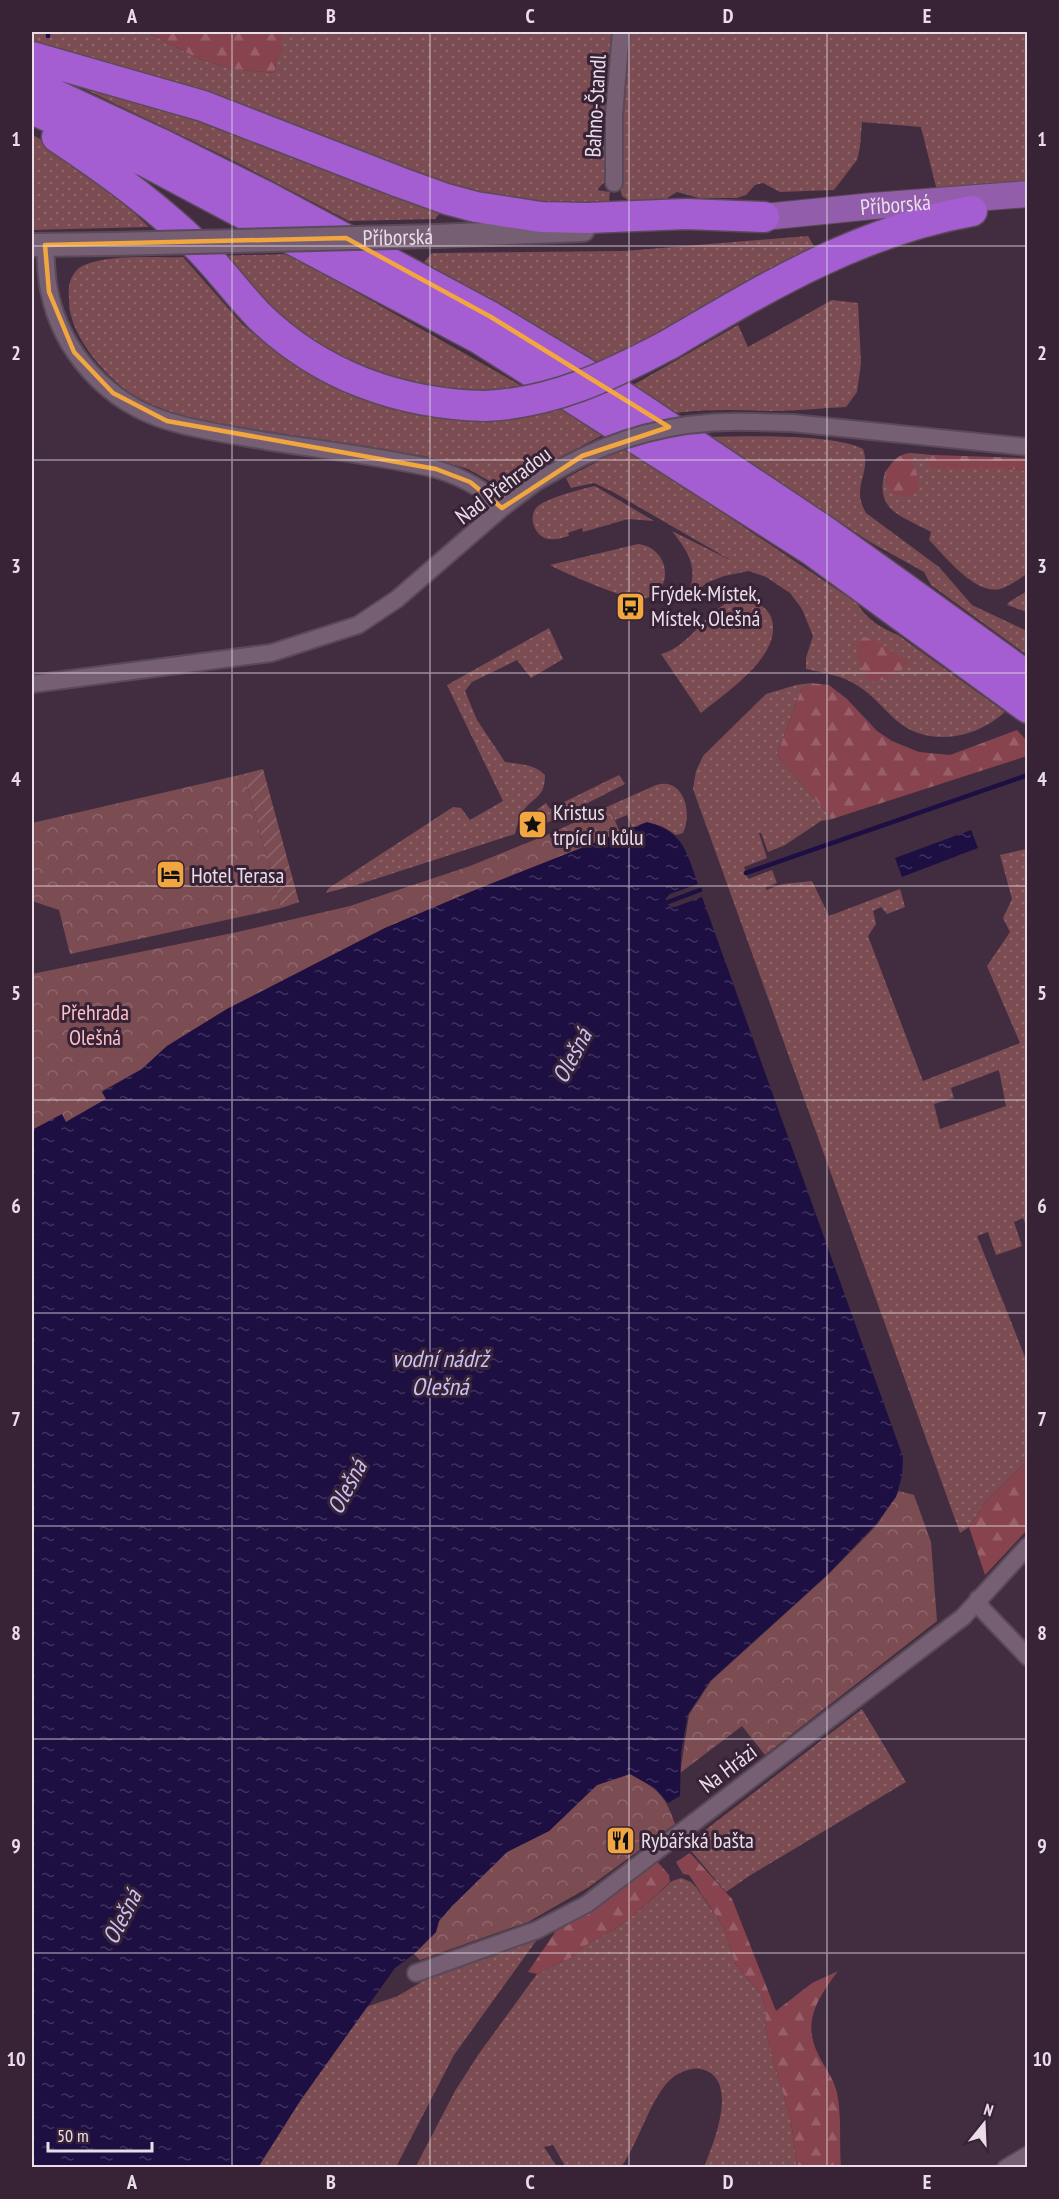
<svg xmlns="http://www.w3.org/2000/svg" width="1059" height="2199" font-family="'PT Sans Narrow',sans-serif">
<defs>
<pattern id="grass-dots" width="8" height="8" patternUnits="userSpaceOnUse" patternTransform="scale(1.5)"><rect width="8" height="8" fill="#7c4c53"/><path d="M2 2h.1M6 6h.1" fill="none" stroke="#8f656c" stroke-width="1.8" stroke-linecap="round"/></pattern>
<pattern id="forest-firs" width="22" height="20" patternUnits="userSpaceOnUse" patternTransform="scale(1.5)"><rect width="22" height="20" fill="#87444f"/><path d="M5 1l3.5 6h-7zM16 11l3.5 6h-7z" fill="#985f68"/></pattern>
<pattern id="park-crowns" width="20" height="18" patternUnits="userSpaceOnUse" patternTransform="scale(1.5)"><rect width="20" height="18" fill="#7c4c53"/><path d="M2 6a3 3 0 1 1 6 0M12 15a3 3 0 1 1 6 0" fill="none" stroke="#8f656c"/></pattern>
<pattern id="garden-furrows" width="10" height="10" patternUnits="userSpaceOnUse" patternTransform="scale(1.5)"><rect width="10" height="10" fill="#7c4c53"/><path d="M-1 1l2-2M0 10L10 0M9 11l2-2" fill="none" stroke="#8f656c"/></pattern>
<pattern id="water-ripples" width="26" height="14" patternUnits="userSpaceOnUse" patternTransform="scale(1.5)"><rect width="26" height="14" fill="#1e0f43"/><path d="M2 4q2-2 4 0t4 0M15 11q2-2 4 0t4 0" fill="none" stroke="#3f325e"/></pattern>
</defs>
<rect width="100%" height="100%" fill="#412d3f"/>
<path fill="url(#grass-dots)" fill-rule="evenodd" d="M32,32H147L197,58L233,69L275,73L276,62L282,48V32H614L611,43L605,126L607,137V179L597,190L610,192L608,208L562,206L457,191L32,45Z
M625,32H1027V188L938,195L921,127L862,122L860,147L857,160L834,190L780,192L763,183L755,185L746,195L737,198H699L677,192L661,202H631L622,196L619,185Z
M72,83L183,114L441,212L435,219L349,221L234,161Z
M33,135L84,165L149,227L32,230Z
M808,236L815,248L673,326L599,364L424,262L432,253L625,251Z
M289,254L527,389L503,392L422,390L309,346L212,256Z
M183,257L243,325L290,362L322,379L557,407L603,435L545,465L517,483L504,487L493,483L468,469L424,456L195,420C175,413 153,407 135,396C109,380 78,345 71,315C69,309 69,302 69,297C67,283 73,268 87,264C115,254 154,258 183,257Z
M832,300L858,303L861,363L857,392L846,407C821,408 796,411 772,411C739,410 708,409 675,413L633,385L738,325L748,347Z
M712,437C749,436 833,434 863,449C872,474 850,486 866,513L939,567L972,605L1027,631V655L931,585L924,572L870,542Z
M628,449L857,603C866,619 881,628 898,635L1005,712C975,739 928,748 896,720C883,709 873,695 858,686C842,675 824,673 806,669V658L813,636L802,609L790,593L766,577L749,571L724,576L706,583L686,602C698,569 693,558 672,531L732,561L613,492L594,483L571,488L566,478L608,456Z
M910,453L933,455L928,460L932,468H1006L1027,471V574C1020,578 1012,585 1003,588C977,598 946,557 929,540L931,532C902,516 874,511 885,472L887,484L912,467Z
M595,486L654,521L628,519L583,532L582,528L568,533L569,536C561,538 553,541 545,538C534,534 528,516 537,507C544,499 584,488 595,486Z
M638,544C672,548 675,595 641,599C627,600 564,573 550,565Z
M1027,591V612L1007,605L1009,602Z
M736,599C749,600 765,603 771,617C785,654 726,692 701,713L661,654C692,646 706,608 736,599Z
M549,628L563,659L531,678L517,660L472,682L465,691L477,720L505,762C519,764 535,764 545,775C545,798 534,796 523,811C519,817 517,827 515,834L363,883L326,893L329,888L453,807L461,808L470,820L503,801L447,685Z
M811,683L801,690L777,755L832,819L821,821L785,845L768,852L761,833H759L767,858L744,867L748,879L772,870L777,883L766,887V890L783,884L812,881L829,916L900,889L905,907L887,914L881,907L873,911L876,924L868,936L923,1081L1020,1043L987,966L1010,932L1003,918L1012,899L1000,855L1026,849L1027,1229L1023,1218L1014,1222L1022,1246L996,1255L988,1232L977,1236L1027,1362V1461L986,1501L969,1527L960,1533L693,789L696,771L703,756L766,694L796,685ZM999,1070L1006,1106L940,1129L934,1104L954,1098L951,1088Z
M619,775L625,784L558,818L522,833L527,817L546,803L550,809Z
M656,785C661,784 666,783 671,785C688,792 690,819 683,833L676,835C658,823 653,820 632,828L627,815L615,820L609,806Z
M862,1709L906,1782L749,1876L726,1892L686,1845Z
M681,1878L691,1882L696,1887L724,1928L736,1965L761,1994L766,2009L765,2025L769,2045L791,2121L797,2167H704C713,2145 741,2078 701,2069C691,2067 678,2073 671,2079C650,2098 639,2143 621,2167L415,2168L455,2091L478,2055L537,1974L572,1957L589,1943L616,1928L639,1911L672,1881ZM553,2145L564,2164V2165L557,2167L544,2147Z
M541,1934L454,2055L396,2167L258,2168L300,2101L366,2007L398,1996L441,1970Z"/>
<path fill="url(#forest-firs)" d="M147,32H282V48L276,62L275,73L233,69L197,58Z
M910,453C912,470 922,475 918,492L907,497L893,495L887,484L885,472C892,463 897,454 910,453Z
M933,455L1027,458V471L1006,468H932L928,465V460Z
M864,637L878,642L909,662C897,676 888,680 870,682C861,670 856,660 856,644Z
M811,683L829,685L847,699L877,731L892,741L919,752L950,755L1017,730L1027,741V756L832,819L777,755L801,690Z
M1027,1461V1530L985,1575L969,1527L986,1501Z
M690,1853L732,1899L776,2011L812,1983L838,1971C818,1998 801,2022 819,2056C825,2068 834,2079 837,2093C842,2118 839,2143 841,2167H797L791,2121L769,2045L765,2025L766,2009L761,1994L736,1965L724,1928L689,1875L683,1874L676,1862Z
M655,1859L669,1875L670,1882L639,1911L616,1928L589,1943L572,1957L537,1974L528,1972L562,1922Z"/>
<path fill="url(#park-crowns)" d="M244,774L281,908L70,954L59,910L32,901V823Z
M609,806L620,833L475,890L385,928L227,1009L167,1046L142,1069L102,1091L106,1099L66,1122L61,1115L32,1130V974L233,933L350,906L470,866L554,832Z
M899,1491L914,1495L931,1542L937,1621L765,1755L742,1726L680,1773L689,1715L711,1681L828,1575L877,1525Z
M630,1774C657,1789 665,1794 675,1824L589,1887L528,1922L420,1960L414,1954L436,1932L439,1921L452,1906L507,1852L549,1831L597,1785Z"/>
<path fill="url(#garden-furrows)" d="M263,769L299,902L281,908L244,774Z"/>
<path fill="url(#water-ripples)" d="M647,822C684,832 686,851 698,884L670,894L666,898V902L670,907H675L702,897L903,1457L902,1476L896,1497L876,1524L827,1575L710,1681L688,1714L681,1752L680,1796L668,1803L655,1788L630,1774L597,1785L549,1831L507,1852L452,1906L439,1921L436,1932L414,1954L395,1968L300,2101L258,2167H32V1130L62,1114L66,1122L106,1099L102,1092L142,1069L167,1046L227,1009L385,928L475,890Z
M971,830L978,848L902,877L895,858Z"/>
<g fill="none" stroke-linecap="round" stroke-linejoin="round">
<path stroke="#1e0f43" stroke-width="4.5" d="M48,36V32
M746,873L1028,775
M663,904L700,890"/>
<defs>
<path id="minor" d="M614,183V115L621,32
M45,245C46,260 46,275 49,290C61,352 108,403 168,421C200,431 233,435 266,441C323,450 380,456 436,469C462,477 484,488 502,508
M754,422L792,423L1028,447
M32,684L271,653L358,625L397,599L502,508L536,482L561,468
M978,1599L982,1609L1028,1657
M416,1973L537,1930L587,1904L963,1617L1028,1546
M1006,2168L1028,2155"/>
<path id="secondary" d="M435,236L583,230
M32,245L114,244"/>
<g id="primary">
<path id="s1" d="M764,217L873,206L1028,194"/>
</g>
<path id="motorway" d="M32,57L203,106L399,182L446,199L476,207L541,217L587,218L686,214L764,217
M32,84L159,143L267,197L491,317L616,392L823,530L1028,677
M32,109L148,163L480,339L810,549L1028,708
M57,137C107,170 155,205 197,246C219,268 237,293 258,315C320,376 400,404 485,406
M668,345C765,288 859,231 972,211"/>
</defs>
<use href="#minor" stroke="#5a4958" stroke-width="20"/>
<use href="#secondary" stroke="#5a4958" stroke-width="26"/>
<use href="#primary" stroke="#5a4958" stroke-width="28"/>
<use href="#motorway" stroke="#5a4958" stroke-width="33"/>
<use href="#minor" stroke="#765f73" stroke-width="16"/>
<use href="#secondary" stroke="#765f73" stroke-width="22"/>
<use href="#primary" stroke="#925eab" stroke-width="26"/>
<use href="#motorway" stroke="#a45ed1" stroke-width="30"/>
<defs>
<path id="minor-bridge" d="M561,468C621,434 685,419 754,422"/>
<g id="secondary-bridge">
<path id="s2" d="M114,244L435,236"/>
</g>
<path id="motorway-bridge" d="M485,406C553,403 609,376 668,345"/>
</defs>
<use href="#minor-bridge" stroke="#5a4958" stroke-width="20" stroke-linecap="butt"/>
<use href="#secondary-bridge" stroke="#5a4958" stroke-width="26" stroke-linecap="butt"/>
<use href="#motorway-bridge" stroke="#5a4958" stroke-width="33" stroke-linecap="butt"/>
<use href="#minor-bridge" stroke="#765f73" stroke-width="16"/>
<use href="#secondary-bridge" stroke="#765f73" stroke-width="22"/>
<use href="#motorway-bridge" stroke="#a45ed1" stroke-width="30"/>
</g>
<path fill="none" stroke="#f1a640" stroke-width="4.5" stroke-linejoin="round" d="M346,238L491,317L669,427L582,456L502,508L470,482L436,469L167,421L113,393L74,352L49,292L45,245Z"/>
<path fill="none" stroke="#eadde8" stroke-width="1.5" stroke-opacity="0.55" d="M232,32V2168M430,32V2168M629,32V2168M827,32V2168M32,246H1028M32,460H1028M32,673H1028M32,886H1028M32,1100H1028M32,1313H1028M32,1526H1028M32,1739H1028M32,1953H1028"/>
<defs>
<symbol id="bus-square" viewBox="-11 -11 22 22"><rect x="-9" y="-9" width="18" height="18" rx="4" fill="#f1a640" stroke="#372335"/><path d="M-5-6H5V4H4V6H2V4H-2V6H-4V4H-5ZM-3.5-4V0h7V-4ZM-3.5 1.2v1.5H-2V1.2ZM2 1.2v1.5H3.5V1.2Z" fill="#111"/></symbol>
<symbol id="sight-square" viewBox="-11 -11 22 22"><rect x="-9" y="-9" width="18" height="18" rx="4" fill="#f1a640" stroke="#372335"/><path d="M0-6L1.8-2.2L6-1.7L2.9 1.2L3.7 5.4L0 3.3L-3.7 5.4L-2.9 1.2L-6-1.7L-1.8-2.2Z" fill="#111"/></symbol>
<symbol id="hotel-square" viewBox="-11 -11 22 22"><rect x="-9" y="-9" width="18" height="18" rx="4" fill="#f1a640" stroke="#372335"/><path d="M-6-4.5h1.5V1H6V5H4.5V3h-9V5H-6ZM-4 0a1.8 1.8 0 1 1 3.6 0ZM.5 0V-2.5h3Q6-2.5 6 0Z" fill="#111"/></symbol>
<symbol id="restaurant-square" viewBox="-11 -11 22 22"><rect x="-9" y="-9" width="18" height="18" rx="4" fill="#f1a640" stroke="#372335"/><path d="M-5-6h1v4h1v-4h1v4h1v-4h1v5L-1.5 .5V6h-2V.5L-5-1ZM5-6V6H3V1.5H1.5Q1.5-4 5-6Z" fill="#111"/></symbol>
</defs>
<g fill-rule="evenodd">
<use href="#bus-square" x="614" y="590" width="33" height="33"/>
<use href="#sight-square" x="516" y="808" width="33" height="33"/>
<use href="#hotel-square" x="154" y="858" width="33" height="33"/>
<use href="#restaurant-square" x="604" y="1824" width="33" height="33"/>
</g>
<g text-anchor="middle" stroke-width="6" stroke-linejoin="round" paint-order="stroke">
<g font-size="22" fill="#eadde8" stroke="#372335">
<text transform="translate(595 106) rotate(-87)" y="8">Bahno-Štandl</text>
<text dy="8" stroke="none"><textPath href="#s1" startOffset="132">Příborská</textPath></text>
<text dy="8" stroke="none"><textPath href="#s2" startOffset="284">Příborská</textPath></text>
<text transform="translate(503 485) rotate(-37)" y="8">Nad Přehradou</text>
<text transform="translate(728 1768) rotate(-37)" y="8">Na Hrázi</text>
</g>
<g font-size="22" fill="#eadde8" stroke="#372335" text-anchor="start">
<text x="651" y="601">Frýdek-Místek,<tspan x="651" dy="25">Místek, Olešná</tspan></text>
<text x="553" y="820">Kristus<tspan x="553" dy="25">trpící u kůlu</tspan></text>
<text x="191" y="883">Hotel Terasa</text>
<text x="641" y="1848">Rybářská bašta</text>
</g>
<g font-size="22" fill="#febfc7" stroke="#372335">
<text x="95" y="1020">Přehrada<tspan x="95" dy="25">Olešná</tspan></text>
</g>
<g font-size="24" font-style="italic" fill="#c7c1f5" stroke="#372335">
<text transform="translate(572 1056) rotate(-62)" y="8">Olešná</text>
<text x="440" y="1367">vodní nádrž<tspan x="440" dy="28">Olešná</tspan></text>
<text transform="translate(347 1487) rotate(-62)" y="8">Olešná</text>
<text transform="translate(122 1917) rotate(-63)" y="8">Olešná</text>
</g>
</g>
<rect width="1059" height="2199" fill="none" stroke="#372335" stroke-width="66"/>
<g transform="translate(984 2124) rotate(18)" stroke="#372335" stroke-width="4.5" paint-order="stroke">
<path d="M0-4.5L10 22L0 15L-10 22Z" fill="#eadde8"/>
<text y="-9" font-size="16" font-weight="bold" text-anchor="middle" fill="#eadde8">N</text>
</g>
<path d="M48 2142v9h104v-9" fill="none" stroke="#eadde8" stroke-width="3"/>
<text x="57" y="2142" font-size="18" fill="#eadde8" stroke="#372335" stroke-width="4.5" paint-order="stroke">50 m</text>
<rect x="33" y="33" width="993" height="2133" fill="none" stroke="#eadde8" stroke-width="2"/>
<g font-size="20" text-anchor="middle" font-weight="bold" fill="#eadde8">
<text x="132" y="23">A</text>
<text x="331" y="23">B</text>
<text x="530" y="23">C</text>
<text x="728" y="23">D</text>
<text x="927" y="23">E</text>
<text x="16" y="146">1</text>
<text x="1042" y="146">1</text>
<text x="16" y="360">2</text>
<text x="1042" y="360">2</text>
<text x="16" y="573">3</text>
<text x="1042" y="573">3</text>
<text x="16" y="786">4</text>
<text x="1042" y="786">4</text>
<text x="16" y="1000">5</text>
<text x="1042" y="1000">5</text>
<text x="16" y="1213">6</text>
<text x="1042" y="1213">6</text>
<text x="16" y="1426">7</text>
<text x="1042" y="1426">7</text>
<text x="16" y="1640">8</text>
<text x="1042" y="1640">8</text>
<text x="16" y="1853">9</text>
<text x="1042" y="1853">9</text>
<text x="16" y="2066">10</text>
<text x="1042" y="2066">10</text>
<text x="132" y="2189">A</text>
<text x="331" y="2189">B</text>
<text x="530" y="2189">C</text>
<text x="728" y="2189">D</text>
<text x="927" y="2189">E</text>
</g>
</svg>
